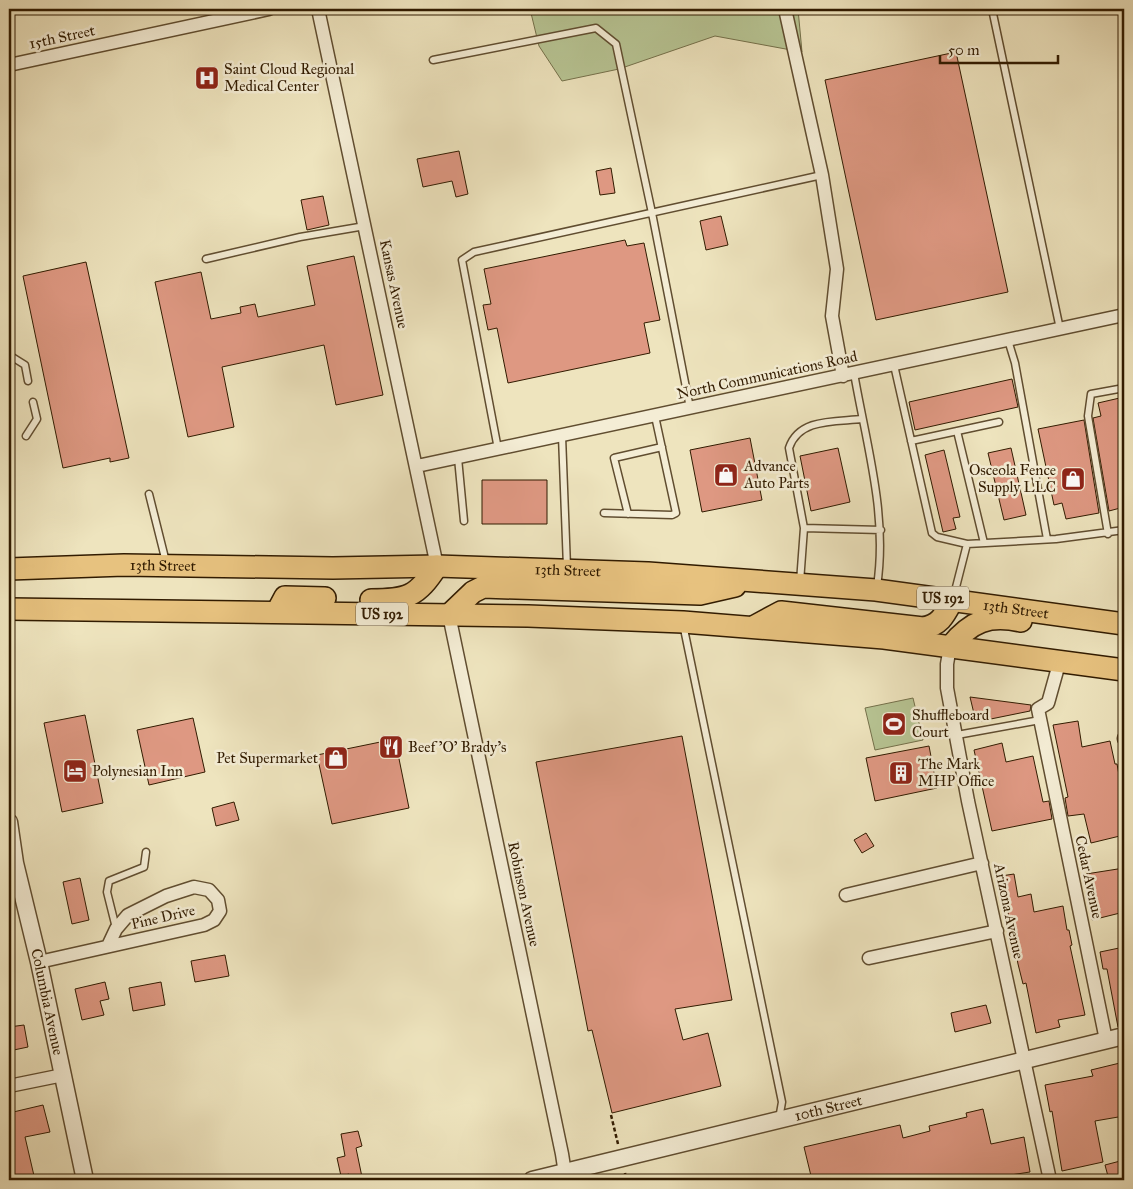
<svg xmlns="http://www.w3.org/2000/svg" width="1133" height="1189" font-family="'IM FELL Great Primer',serif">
<rect width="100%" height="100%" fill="#eee4be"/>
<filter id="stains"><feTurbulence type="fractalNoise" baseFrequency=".004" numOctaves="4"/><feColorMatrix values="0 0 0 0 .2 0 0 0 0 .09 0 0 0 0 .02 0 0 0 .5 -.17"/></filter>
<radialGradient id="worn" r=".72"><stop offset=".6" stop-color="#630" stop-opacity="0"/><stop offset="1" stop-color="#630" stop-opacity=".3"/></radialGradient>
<path fill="#b7c493" stroke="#74704a" d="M530,9H798L802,52L715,36L619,69L562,81L539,46Z
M913,698L923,740L875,750L865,708Z"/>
<path fill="#de9882" stroke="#311b00" d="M956,52L1008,292L876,320L825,80Z
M459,151L468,194L456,197L452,181L423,187L417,159Z
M611,168L615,193L600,195L596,171Z
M323,196L329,225L307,230L301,200Z
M721,216L728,245L706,250L700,221Z
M625,240L627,246L644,243L660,320L644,323L650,353L508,383L497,328L488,330L483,305L491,304L484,269Z
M354,256L383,395L336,405L324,345L222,367L234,427L188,437L155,282L201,272L211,319L241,313L240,307L255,304L258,317L315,305L307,266Z
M86,262L129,458L110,462V458L63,468L23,276Z
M1012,379L1018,407L915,430L909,402Z
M1124,397V507L1109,511L1093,418L1101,416L1098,403Z
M1084,420L1099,513L1066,519L1062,503L1054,505L1038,429Z
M750,438L762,500L702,512L690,450Z
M838,448L850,502L811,511L800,456Z
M1011,448L1026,515L1004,520L988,453Z
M944,450L960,517L953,518L956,529L943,532L925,455Z
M482,480H547V524H482Z
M970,697L1031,705L1030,711L976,722Z
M85,715L103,803L62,812L44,723Z
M193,718L205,772L149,785L137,730Z
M1078,721L1082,747L1110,741L1115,764H1117L1124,802V835L1091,843L1084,814L1068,816L1065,798L1068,797L1053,725Z
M682,736L732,1000L675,1009L683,1040L708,1033L721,1086L612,1113L592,1030L588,1031L536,762Z
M395,739L409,808L332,824L317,755Z
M1002,743L1006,762L1033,756L1043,802L1049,801L1052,819L992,831L974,750Z
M929,746L937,788L875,801L866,758Z
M234,802L239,820L216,826L212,808Z
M866,833L874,846L862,853L854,840Z
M1124,868V912L1092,920L1086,874Z
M1014,874L1018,897L1031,894L1034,912L1063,906L1067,930H1069L1072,945L1070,946L1085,1015L1058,1020L1060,1027L1036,1033L1026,983L1023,984L1018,964L1001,876Z
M80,878L89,920L72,924L63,882Z
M1124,947V1026L1118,1027L1107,969H1103L1100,952Z
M225,955L229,976L195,982L191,961Z
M105,982L109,999L100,1001L104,1015L82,1020L75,989Z
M161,982L165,1005L133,1011L129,988Z
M986,1005L991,1023L955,1032L951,1013Z
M24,1025L28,1047L9,1051V1027Z
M1124,1062V1116L1095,1121L1103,1162L1062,1171L1052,1111L1050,1112L1045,1085L1093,1076L1091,1070Z
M43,1105L50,1132L25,1137L35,1180H9V1113Z
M983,1109L991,1144L1024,1137L1030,1172L978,1180H812L804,1147L900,1125L903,1138L930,1131L929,1126L967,1117L966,1113Z
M358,1131L362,1146L356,1148L362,1177L350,1180L349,1174L341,1176L337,1158L345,1156L341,1134Z
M1124,1160V1179L1109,1180L1105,1165Z"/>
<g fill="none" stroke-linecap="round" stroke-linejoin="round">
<defs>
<path id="service" d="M992,9L1060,329
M433,60L596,28L616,44L652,213L690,408
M206,259L300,237L365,226
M1008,340L1015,363L1047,539
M9,355L25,365L28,381
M894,365L932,533L937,537L967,544
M854,373C866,443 888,515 877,586
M957,431L984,543
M26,436L37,419L33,402
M562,436L567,567
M911,441L999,422
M498,449L462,260L474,252L822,175
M458,458L464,521
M149,494L166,562
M604,513L672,515L676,513L655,416
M628,514L614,458L662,447
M804,528L881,530
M1108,534L1088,416L1091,394L1124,388
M800,582L804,528L789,448C799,418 835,422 862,419
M954,595L967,544L1056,539L1124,530
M683,624L782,1102L779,1119
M957,735L1040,720
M116,928L107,892L109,881L144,867L146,852"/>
<path id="minor" d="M318,9L437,566
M785,9L822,175L837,269L832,316L843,376
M9,65L269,9
M417,466L1124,315
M449,615L562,1154L566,1180
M950,647L947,664V688L968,801L1050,1180
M1060,660L1048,703L1038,709L1106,1040
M1124,738V739
M846,895L982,863
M869,958L997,931
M39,962L204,925L214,920L220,911L218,900L209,890L194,887L166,896L128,915L116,929L108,946
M9,1086L63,1075"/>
<g id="tertiary">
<path id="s1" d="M9,822L15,863L39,962L85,1180"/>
<path id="s2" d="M532,1180L1124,1036"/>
</g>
<g id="trunk">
<path id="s3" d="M9,569L124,565L333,568L437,566L648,573L876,590L1124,624"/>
<path d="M371,600C407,600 417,597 437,566"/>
<path d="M9,609L528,616L683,622L884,638L1124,670"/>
<path d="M277,612L285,597L325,598"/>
<path d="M449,615L473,592L483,587L700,594L735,586"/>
<path d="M755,626L781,612L923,628C941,625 945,614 953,599"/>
<path d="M950,647C971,621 989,614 1021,621"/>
</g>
</defs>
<use href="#service" stroke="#604d30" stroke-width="9"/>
<use href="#minor" stroke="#604d30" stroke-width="15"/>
<use href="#tertiary" stroke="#604d30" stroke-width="19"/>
<use href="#trunk" stroke="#311b00" stroke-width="24"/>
<path stroke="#311b00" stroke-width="2.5" stroke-dasharray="4 2.5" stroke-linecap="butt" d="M611,1115L618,1144
M625,1173L626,1180"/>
<use href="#service" stroke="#f4edd5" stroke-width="6"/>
<use href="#minor" stroke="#f4edd5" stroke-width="12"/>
<use href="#tertiary" stroke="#f4edd5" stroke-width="16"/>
<use href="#trunk" stroke="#e7c27f" stroke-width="21"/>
</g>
<defs>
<symbol id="hospital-square" viewBox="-11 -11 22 22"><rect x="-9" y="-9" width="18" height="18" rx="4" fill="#8f2418" stroke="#f4edd5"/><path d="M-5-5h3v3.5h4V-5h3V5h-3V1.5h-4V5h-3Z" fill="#fff"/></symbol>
<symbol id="shop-square" viewBox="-11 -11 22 22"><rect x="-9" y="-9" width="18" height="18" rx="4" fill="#8f2418" stroke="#f4edd5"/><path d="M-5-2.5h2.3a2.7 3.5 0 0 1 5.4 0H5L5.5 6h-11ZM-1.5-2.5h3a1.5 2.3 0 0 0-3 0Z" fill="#fff"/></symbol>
<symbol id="stadium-square" viewBox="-11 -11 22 22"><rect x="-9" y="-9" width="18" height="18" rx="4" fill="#8f2418" stroke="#f4edd5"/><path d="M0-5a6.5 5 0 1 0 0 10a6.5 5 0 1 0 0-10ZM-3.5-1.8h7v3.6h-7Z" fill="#fff"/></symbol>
<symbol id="restaurant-square" viewBox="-11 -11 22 22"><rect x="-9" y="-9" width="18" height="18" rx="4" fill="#8f2418" stroke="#f4edd5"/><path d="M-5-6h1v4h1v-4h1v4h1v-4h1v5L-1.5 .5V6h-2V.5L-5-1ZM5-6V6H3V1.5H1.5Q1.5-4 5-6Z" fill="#fff"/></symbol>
<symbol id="hotel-square" viewBox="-11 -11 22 22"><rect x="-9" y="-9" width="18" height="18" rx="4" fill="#8f2418" stroke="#f4edd5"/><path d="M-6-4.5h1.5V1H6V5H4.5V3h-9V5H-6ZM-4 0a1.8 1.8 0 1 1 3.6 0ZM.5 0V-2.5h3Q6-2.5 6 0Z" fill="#fff"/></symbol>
<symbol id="building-square" viewBox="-11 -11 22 22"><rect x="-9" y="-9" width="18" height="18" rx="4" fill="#8f2418" stroke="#f4edd5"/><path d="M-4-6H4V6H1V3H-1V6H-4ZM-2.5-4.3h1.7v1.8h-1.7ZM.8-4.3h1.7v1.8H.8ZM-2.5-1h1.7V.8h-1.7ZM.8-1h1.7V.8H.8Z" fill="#fff"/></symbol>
</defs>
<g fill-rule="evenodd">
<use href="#hospital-square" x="193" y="64" width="28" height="28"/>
<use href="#shop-square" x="712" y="461" width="28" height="28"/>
<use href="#shop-square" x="1059" y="465" width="28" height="28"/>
<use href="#stadium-square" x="880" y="710" width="28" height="28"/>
<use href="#restaurant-square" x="377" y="733" width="28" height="28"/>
<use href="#shop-square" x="322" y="744" width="28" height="28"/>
<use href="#hotel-square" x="61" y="757" width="28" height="28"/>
<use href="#building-square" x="887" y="759" width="28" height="28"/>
</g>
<g text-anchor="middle" stroke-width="5" stroke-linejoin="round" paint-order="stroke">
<g fill="#f4edd5" stroke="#6c5a40" stroke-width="1">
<rect x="917" y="586.5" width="52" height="23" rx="4"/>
<rect x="356" y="602.5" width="52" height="23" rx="4"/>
</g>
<g font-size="14" font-weight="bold" fill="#311b00">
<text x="943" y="603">US 192</text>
<text x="382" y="619">US 192</text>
</g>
<g font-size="15" fill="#311b00" stroke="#f4edd5">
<text transform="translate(62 37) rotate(-12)" y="5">15th Street</text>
<text transform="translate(394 284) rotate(78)" y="5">Kansas Avenue</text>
<text transform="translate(767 375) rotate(-12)" y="5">North Communications Road</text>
<text dy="5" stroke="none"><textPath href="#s3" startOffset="154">13th Street</textPath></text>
<text dy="5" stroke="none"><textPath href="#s3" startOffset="559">13th Street</textPath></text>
<text dy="5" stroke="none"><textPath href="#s3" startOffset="1009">13th Street</textPath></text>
<text transform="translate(1089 877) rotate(78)" y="5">Cedar Avenue</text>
<text transform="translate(524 894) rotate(78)" y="5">Robinson Avenue</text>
<text transform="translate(1009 911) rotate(78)" y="5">Arizona Avenue</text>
<text transform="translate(163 917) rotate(-13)" y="5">Pine Drive</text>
<text dy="5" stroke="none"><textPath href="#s1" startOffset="184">Columbia Avenue</textPath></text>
<text dy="5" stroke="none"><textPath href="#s2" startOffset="305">10th Street</textPath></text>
</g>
<g font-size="15" fill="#311b00" stroke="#f4edd5" text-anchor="start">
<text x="224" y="74">Saint Cloud Regional<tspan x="224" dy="17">Medical Center</tspan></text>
<text x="744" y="471">Advance<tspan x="744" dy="17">Auto Parts</tspan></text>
<text x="1056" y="475" text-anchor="end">Osceola Fence<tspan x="1056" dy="17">Supply LLC</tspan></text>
<text x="912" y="720">Shuffleboard<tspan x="912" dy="17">Court</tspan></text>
<text x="408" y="752">Beef 'O' Brady's</text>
<text x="318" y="763" text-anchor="end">Pet Supermarket</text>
<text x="918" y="769">The Mark<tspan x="918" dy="17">MHP Office</tspan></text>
<text x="92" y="776">Polynesian Inn</text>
</g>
</g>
<rect width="1133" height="1189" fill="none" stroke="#eee4be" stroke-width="30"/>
<rect x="10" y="10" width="1113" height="1169" fill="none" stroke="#311b00" stroke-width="2.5"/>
<rect x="15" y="15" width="1103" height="1159" fill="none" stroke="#311b00"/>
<path d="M940 55v8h118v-8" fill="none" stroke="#311b00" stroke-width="2.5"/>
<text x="948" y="55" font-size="15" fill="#311b00" stroke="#f4edd5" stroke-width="4" paint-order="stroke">50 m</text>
<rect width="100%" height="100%" filter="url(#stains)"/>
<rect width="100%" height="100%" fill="url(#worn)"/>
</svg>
